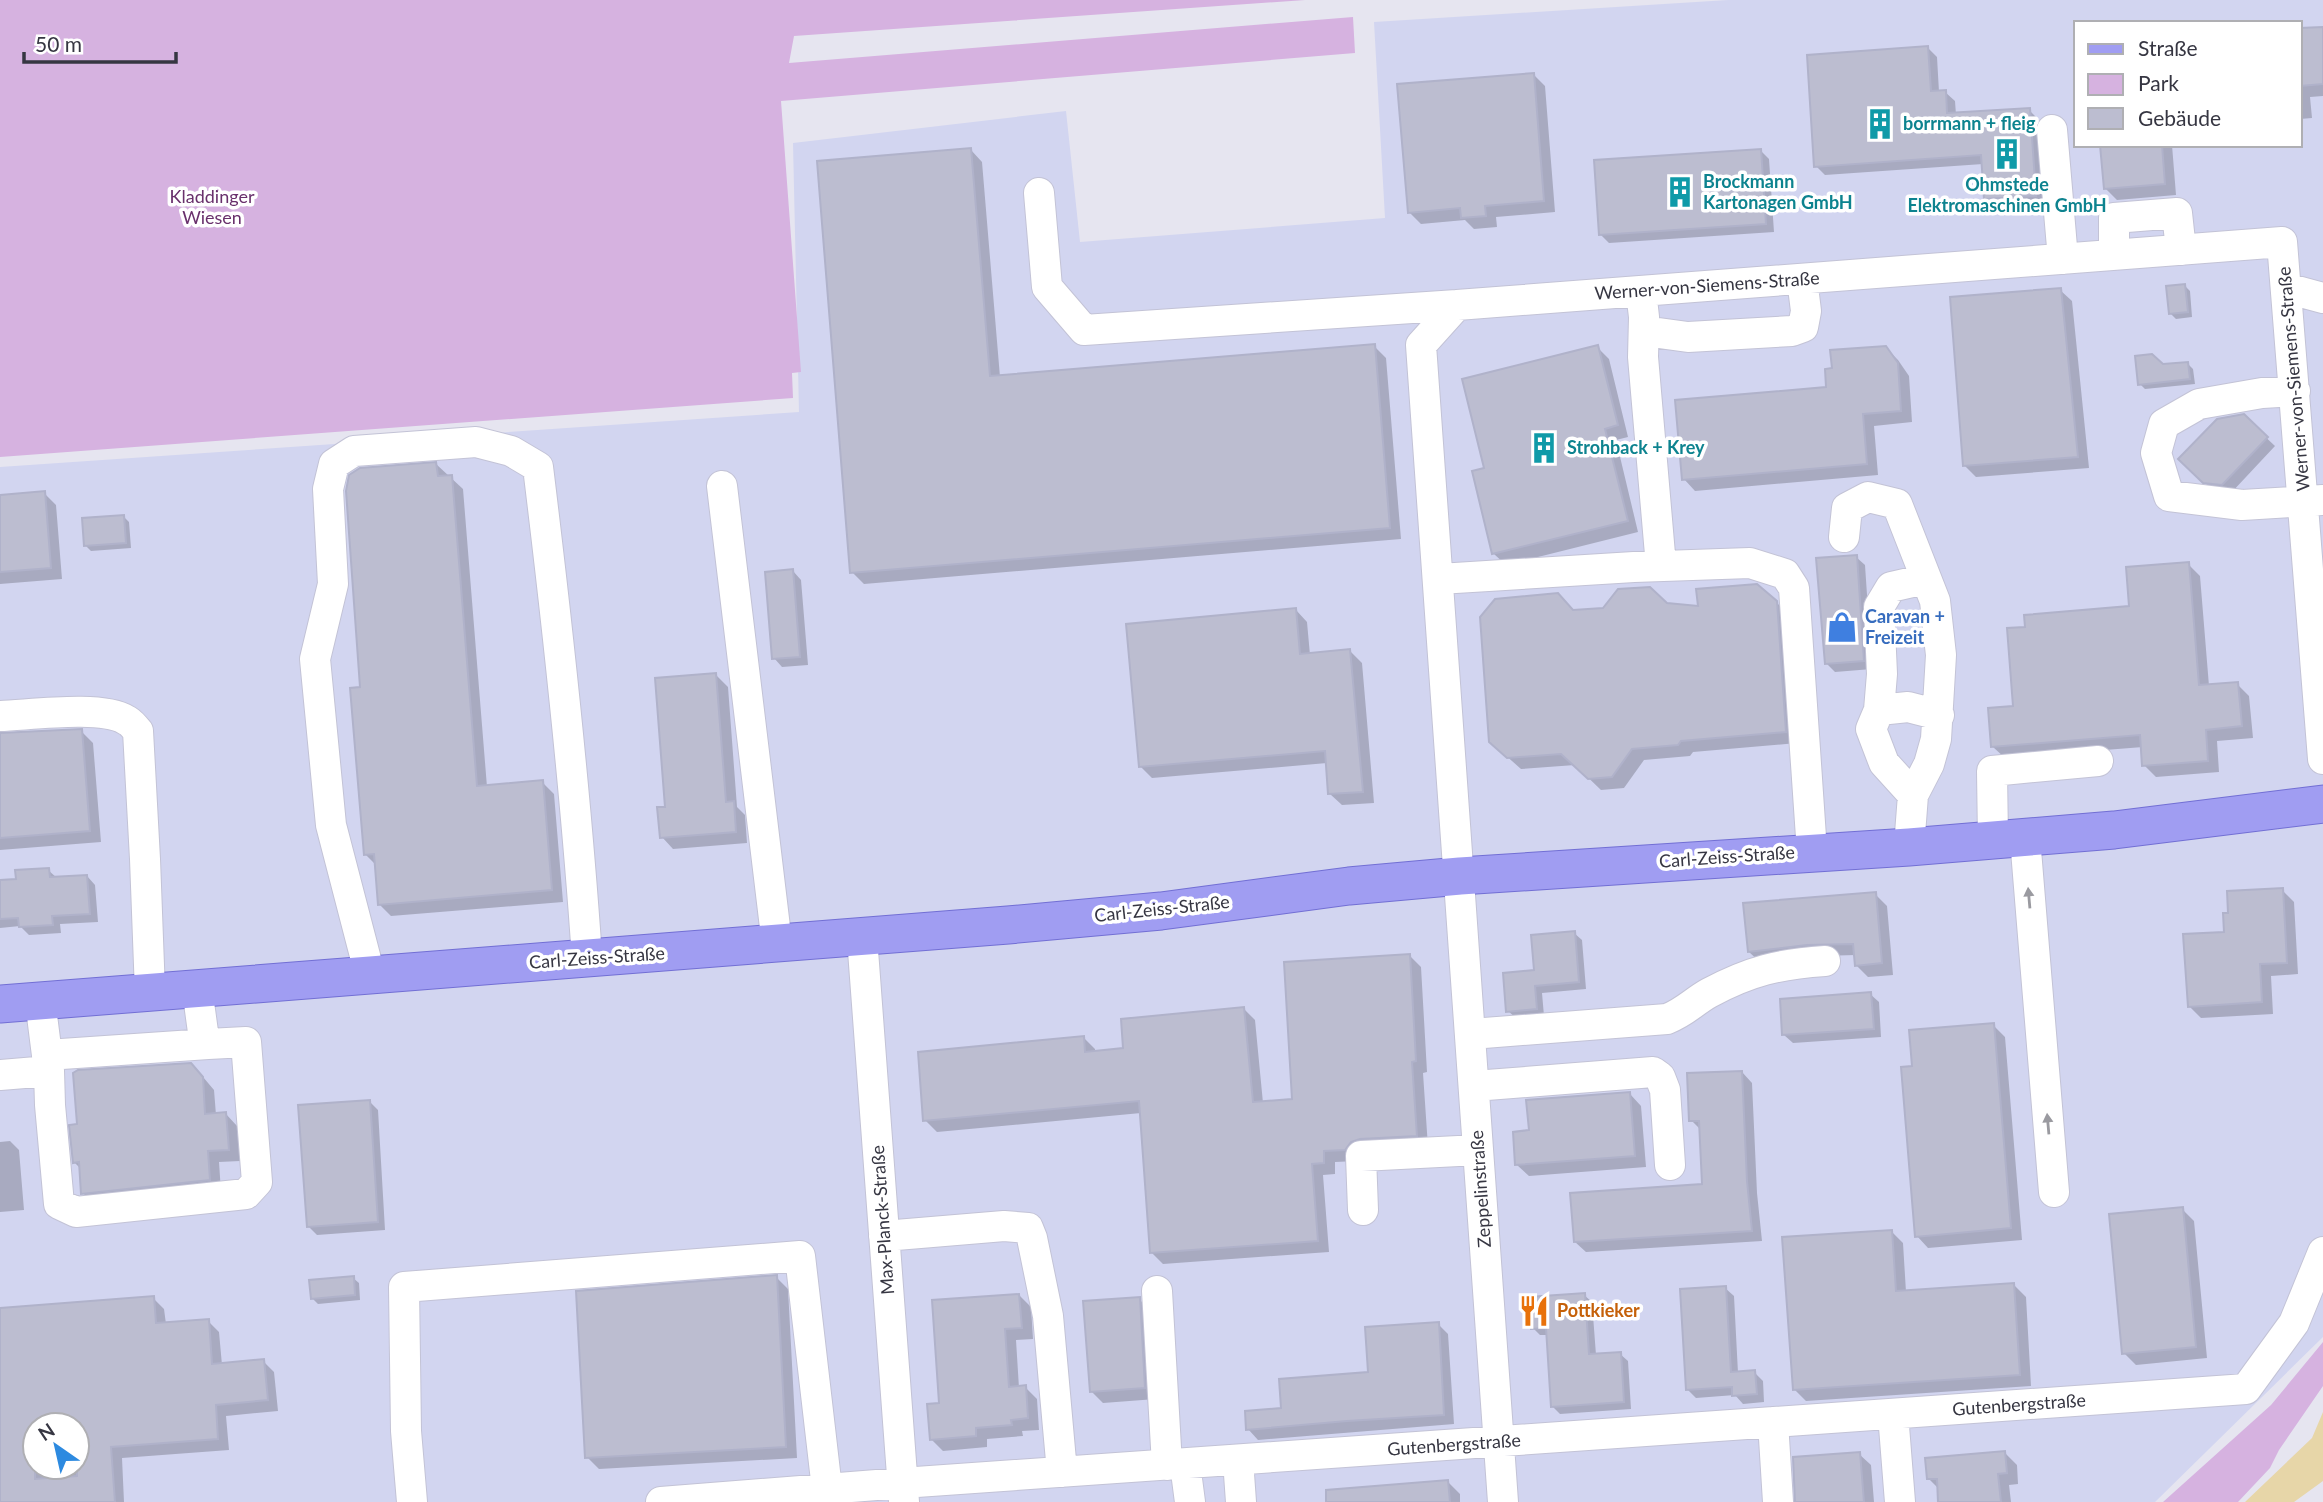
<svg xmlns="http://www.w3.org/2000/svg" width="2323" height="1502" font-family="Lato,sans-serif">
<rect width="100%" height="100%" fill="#e6e5f0"/>
<path fill="#d2d5f0" fill-rule="evenodd" d="M1728,0H2323V1337L2155,1502H0V467L799,412L793,143L1066,111L1080,242L1385,218L1374,22ZM2076,23H2300V145H2076ZM35,1425H77V1467H35Z"/>
<path fill="#d6b2e0" d="M0,0H1305L794,36L789,63L1353,17L1355,53L781,101L801,372L792,373L793,398L0,457Z
M2323,1342V1386L2279,1450L2270,1468L2238,1502H2163L2271,1405Z"/>
<path fill="#e7d6a8" d="M2323,1412V1481L2294,1502H2245L2312,1438Z"/>
<path fill="#0003" fill-rule="evenodd" d="M2323,28V96L2310,97L2312,118L2300,119V30Z
M1928,48L1937,57L1939,92H1945L1955,101L1956,115L2029,110L2038,119L2044,205L1995,208L1986,199L1983,164L1825,175L1816,166Z
M1533,74L1545,86L1555,212L1496,217L1497,227L1474,229L1465,220L1421,224L1409,212Z
M2102,145H2172L2176,195L2117,200L2105,188Z
M971,150L982,162L1000,377L1374,346L1386,358L1401,539L864,584L852,572Z
M1761,151L1769,159L1774,232L1609,243L1600,234Z
M2184,285L2190,291L2192,317L2176,319L2171,314Z
M2060,290L2072,301L2089,468L1976,477L1964,465Z
M1597,347L1609,359L1628,437L1616,440L1638,532L1506,565L1494,554L1486,470Z
M1886,348L1898,360L1909,376L1912,422L1874,426L1878,475L1695,491L1684,479L1828,389Z
M2188,364L2193,369L2195,384L2145,389L2140,384Z
M2243,416L2275,446L2231,493L2213,491L2181,459Z
M436,464L463,489L487,787L542,782L554,794L563,902L391,916L380,905L376,865L365,854L362,689Z
M44,493L56,505L62,579L0,584V497Z
M123,516L129,522L131,548L91,551L86,546Z
M1856,557L1865,565L1872,669L1835,672L1827,664Z
M2188,564L2200,576L2209,686L2237,684L2249,696L2253,738L2217,741L2219,772L2156,777L2144,765L2143,747L2005,758L1993,747L2015,708L2026,628L2131,608Z
M793,571L801,580L808,665L782,667L774,658Z
M1760,586L1788,614L1797,743L1693,752L1690,756L1644,760L1624,788L1601,790L1575,765L1521,769L1503,753L1573,612L1666,605L1699,607L1698,590Z
M1296,610L1307,622L1310,655L1350,651L1362,663L1374,803L1342,805L1330,794L1327,763L1152,778L1140,766Z
M716,675L728,687L737,807L745,815L747,843L673,849L662,837L667,808Z
M81,731L93,743L101,842L0,850V735Z
M48,870L57,878L87,876L95,885L98,922L60,924L61,933L29,935L20,926L0,928V882L18,881Z
M2282,890L2294,902L2298,974L2271,976L2273,1014L2201,1018L2189,1006L2226,933Z
M1875,894L1887,906L1893,975L1868,977L1856,965V955L1820,956L1761,963L1749,952Z
M1574,933L1582,940L1586,989L1542,993L1544,1016L1516,1018L1508,1011L1536,972Z
M1409,955L1421,967L1427,1072L1423,1073L1428,1147L1357,1161L1335,1162V1174L1323,1175L1329,1252L1163,1264L1151,1252L1141,1113L937,1132L925,1120L1083,1037L1095,1049V1053L1125,1050L1243,1008L1255,1020L1263,1103L1294,1100Z
M1870,994L1879,1002L1881,1037L1793,1043L1784,1035Z
M1993,1025L2005,1037L2022,1240L1928,1248L1917,1236L1914,1068Z
M1742,1072L1752,1083L1757,1193L1762,1241L1586,1252L1575,1242L1704,1186L1702,1131L1691,1120Z
M203,1077L214,1090L216,1115L226,1114L237,1126L240,1161L219,1162L221,1192L95,1205L83,1193L81,1169L74,1162Z
M1630,1094L1641,1106L1646,1167L1529,1176L1517,1165L1530,1132Z
M369,1101L378,1110L385,1230L317,1235L309,1227Z
M10,1141L19,1150L24,1210L0,1212V1142Z
M2182,1209L2194,1221L2207,1358L2136,1365L2124,1353Z
M1891,1231L1903,1243L1906,1292L2014,1285L2026,1297L2031,1386L1806,1401L1794,1389Z
M776,1277L788,1289L797,1458L599,1469L587,1457Z
M353,1278L359,1283L360,1300L318,1304L313,1299Z
M1725,1288L1734,1296L1738,1373L1754,1372L1763,1381L1764,1402L1743,1404L1735,1395L1696,1398L1687,1389Z
M1019,1295L1031,1307L1033,1339L1016,1340L1019,1388L1025,1387L1037,1399L1039,1430L1022,1431L1023,1436L987,1439V1447L943,1451L931,1439L941,1405Z
M1584,1295L1592,1302L1596,1355L1620,1354L1628,1361L1631,1409L1560,1414L1552,1406L1548,1335H1540L1533,1328Z
M153,1298L164,1309L166,1324L208,1321L219,1332L222,1365L263,1361L274,1372L278,1411L226,1416L229,1450L122,1458L124,1502H0V1310ZM35,1425H77V1467H35Z
M1139,1299L1151,1311L1156,1399L1103,1403L1091,1391Z
M1438,1324L1448,1334L1454,1424L1258,1440L1248,1429L1283,1410L1370,1374Z
M2005,1453L2017,1465L2018,1484L2009,1485L2011,1502H1940L1939,1489L1929,1479Z
M1859,1454L1871,1465L1874,1502H1797Z
M1448,1482L1460,1494V1502H1334Z"/>
<path fill="#bcbdd0" stroke="#b0b2ca" stroke-width="2" fill-rule="evenodd" d="M2323,27V84L2300,86V28Z
M1928,46L1931,91L1946,90L1947,113L2030,108L2036,196L1984,199L1981,155L1814,167L1807,55Z
M1534,73L1544,201L1485,206L1486,216L1461,218L1460,208L1408,213L1397,84Z
M2100,145H2162L2165,184L2104,189Z
M971,148L990,376L1375,344L1390,528L850,573L817,161Z
M1761,149L1766,224L1599,235L1594,160Z
M2185,284L2188,312L2169,314L2166,286Z
M2061,288L2078,457L1963,466L1950,297Z
M1598,345L1618,425L1605,429L1628,521L1492,554L1472,471L1484,468L1462,379Z
M1886,346L1898,363L1901,411L1863,414L1867,464L1682,480L1675,400L1826,387L1825,369L1832,368L1830,350Z
M2152,354L2163,364L2188,362L2190,379L2138,385L2135,356Z
M2244,414L2268,437L2222,485L2203,483L2178,459L2217,419Z
M436,462L438,476L452,475L477,786L543,780L552,890L378,905L374,854L364,855L350,688L360,687L346,491L349,475L360,468Z
M45,491L51,568L0,572V495Z
M124,515L126,543L84,546L82,518Z
M1857,555L1864,661L1825,664L1816,558Z
M2189,562L2199,685L2238,682L2242,726L2206,730L2208,761L2142,766L2140,735L1991,747L1988,708L2013,706L2007,628L2025,627L2024,615L2129,606L2126,567Z
M793,569L800,657L772,659L765,572Z
M1757,584L1777,601L1786,732L1681,741L1678,745L1632,749L1612,777L1588,779L1561,754L1507,758L1489,742L1480,617L1495,599L1558,593L1573,610L1603,608L1618,589L1650,587L1667,603L1698,606L1696,589Z
M1296,608L1300,654L1350,649L1363,792L1328,794L1325,751L1139,767L1126,624Z
M716,673L726,802L734,801L736,832L660,838L657,807H665L655,678Z
M82,729L90,831L0,838V733Z
M49,868L50,877L87,875L90,914L52,916L53,925L19,927L18,918L0,919V880L16,879L15,870Z
M2283,888L2287,963L2260,964L2262,1002L2188,1007L2183,934L2224,932L2223,913H2228L2227,891Z
M1876,892L1882,963L1855,966L1853,944L1807,945L1748,952L1743,903Z
M1575,931L1579,982L1535,986L1537,1009L1506,1012L1503,973L1534,970L1531,935Z
M1410,954L1416,1061L1412,1062L1417,1136L1360,1139L1351,1142L1345,1150L1324,1151V1163L1312,1164L1318,1241L1150,1253L1139,1101L923,1121L918,1052L1084,1036L1085,1052L1123,1048L1121,1019L1244,1007L1253,1102L1292,1099L1284,962Z
M1871,992L1874,1029L1782,1035L1780,999Z
M1994,1023L2011,1228L1915,1237L1901,1067L1912,1066L1909,1030Z
M191,1063L203,1077L205,1114L226,1112L229,1150L208,1151L210,1180L81,1194L79,1162L73,1163L69,1125L77,1124L73,1073L78,1070Z
M1742,1071L1747,1181L1752,1231L1574,1242L1570,1193L1702,1184L1699,1121H1689L1687,1073Z
M1630,1092L1635,1156L1515,1165L1513,1132L1529,1130L1526,1100Z
M370,1100L378,1222L307,1227L298,1105Z
M2183,1207L2196,1347L2122,1354L2109,1214Z
M1892,1230L1896,1291L2014,1283L2020,1375L1793,1390L1782,1237Z
M777,1275L786,1447L585,1458L576,1291Z
M354,1276L355,1295L311,1299L309,1280Z
M1726,1286L1731,1372L1755,1370L1757,1394L1732,1396V1387L1686,1390L1680,1289Z
M1585,1293L1589,1354L1621,1352L1624,1402L1551,1407L1546,1328L1531,1329L1529,1297Z
M1019,1294L1022,1328L1005,1329L1009,1387L1026,1385L1028,1418L1011,1420L1012,1425L976,1428V1436L930,1440L927,1404L939,1403L932,1300Z
M154,1296L156,1323L209,1319L212,1364L264,1359L268,1400L216,1405L218,1439L111,1447L115,1502H0V1308ZM35,1425H77V1476L35,1479Z
M1140,1297L1145,1388L1090,1392L1083,1301Z
M1439,1322L1444,1415L1347,1421L1246,1430L1245,1411L1281,1408L1279,1379L1368,1372L1365,1327Z
M2005,1451L2007,1473L1998,1474L2001,1502H1938L1937,1479H1927L1925,1458Z
M1860,1452L1864,1502H1795L1793,1457Z
M1448,1480L1450,1502H1326V1490Z"/>
<g fill="none" stroke-linecap="round" stroke-linejoin="round">
<defs>
<path id="minor" d="M2052,130L2063,259
M1039,193L1047,287L1084,330L1457,305
M2114,255V218L2177,213L2181,250
M2286,288L2323,298
M1641,291L1644,317L1643,357L1661,566
M1644,331L1688,337L1792,331L1803,327L1806,311L1802,279
M2295,391L2262,393L2199,404L2164,424L2156,453L2169,496L2242,505L2323,500
M722,486L777,944
M1844,537L1847,508L1868,497L1897,504L1935,601L1941,655L1936,739L1929,764L1913,795L1909,847
M1439,579L1634,567L1750,563L1785,574L1794,588L1812,852
M1879,710L1908,707L1939,715
M0,716C30,715 102,705 126,720C131,722 134,727 138,731L145,859L150,992
M1913,795L1884,763L1871,729L1879,710L1882,674L1879,607L1891,587L1926,579
M2025,838L2054,1192
M1993,840L1992,771L2098,761
M862,937L904,1502
M370,975L331,825L315,659L333,584L328,489L334,464L354,451L476,442L511,451L538,467C558,630 576,794 587,958
M1471,1034L1667,1019C1685,1012 1693,1002 1709,993C1750,971 1779,964 1825,961
M47,1055L208,1044
M49,1071L50,1105L59,1204L76,1212L246,1194L257,1182L246,1042L208,1044L203,1032L197,988
M0,1075L49,1071L40,1000
M1474,1086L1653,1072L1660,1077L1665,1090L1670,1165
M1363,1210L1361,1156L1478,1150
M884,1236L1004,1226L1028,1228L1032,1238L1048,1316L1062,1472
M1157,1291L1167,1465
M1893,1414L1900,1502
M1773,1422L1778,1502
M1238,1460L1241,1502
M1185,1464L1190,1502
M412,1502L406,1431L404,1287L800,1256L827,1489
M661,1502L902,1483L2246,1389L2294,1323L2323,1252
M1503,1502L1421,345L1457,305L2282,242L2323,759"/>
<path id="major" d="M0,1004L1008,925L1161,911L1349,886L1460,876L1909,847L2114,830L2323,804"/>
</defs>
<use href="#minor" stroke="#c3c3d6" stroke-width="32"/>
<use href="#major" stroke="#726fd4" stroke-width="39"/>
<use href="#minor" stroke="#fff" stroke-width="30"/>
<use href="#major" stroke="#a09df2" stroke-width="37"/>
</g>
<defs><path id="oneway-solid" d="M-6-.8H1V-3.2L6.5 0L1 3.2V.8H-6Z" transform="scale(1.75)"/></defs>
<g fill="#9a9aa0">
<use href="#oneway-solid" transform="translate(2029 898) rotate(-95)"/>
<use href="#oneway-solid" transform="translate(2048 1124) rotate(-95)"/>
</g>
<defs>
<symbol id="building-bare" viewBox="-9 -9 18 18"><path d="M-4-6H4V6H1V3H-1V6H-4ZM-2.5-4.3h1.7v1.8h-1.7ZM.8-4.3h1.7v1.8H.8ZM-2.5-1h1.7V.8h-1.7ZM.8-1h1.7V.8H.8Z" fill="#0f9aa8" stroke="#fff" stroke-width="2.5" paint-order="stroke"/></symbol>
<symbol id="shop-bare" viewBox="-9 -9 18 18"><path d="M-5-2.5h2.3a2.7 3.5 0 0 1 5.4 0H5L5.5 6h-11ZM-1.5-2.5h3a1.5 2.3 0 0 0-3 0Z" fill="#3f7fe0" stroke="#fff" stroke-width="2.5" paint-order="stroke"/></symbol>
<symbol id="restaurant-bare" viewBox="-9 -9 18 18"><path d="M-5-6h1v4h1v-4h1v4h1v-4h1v5L-1.5 .5V6h-2V.5L-5-1ZM5-6V6H3V1.5H1.5Q1.5-4 5-6Z" fill="#e8710a" stroke="#fff" stroke-width="2.5" paint-order="stroke"/></symbol>
</defs>
<g fill-rule="evenodd">
<use href="#building-bare" x="1858" y="102" width="44" height="44"/>
<use href="#building-bare" x="1985" y="132" width="44" height="44"/>
<use href="#building-bare" x="1658" y="170" width="44" height="44"/>
<use href="#building-bare" x="1522" y="426" width="44" height="44"/>
<use href="#shop-bare" x="1820" y="605" width="44" height="44"/>
<use href="#restaurant-bare" x="1512" y="1289" width="44" height="44"/>
</g>
<g text-anchor="middle" stroke-width="7" stroke-linejoin="round" paint-order="stroke">
<g font-size="18" font-weight="bold" fill="#0d838f" stroke="#fff" text-anchor="start">
<text x="1903" y="130">borrmann + fleig</text>
<text x="1703" y="188">Brockmann<tspan x="1703" dy="21">Kartonagen GmbH</tspan></text>
<text x="2007" y="191" text-anchor="middle">Ohmstede<tspan x="2007" dy="21">Elektromaschinen GmbH</tspan></text>
<text x="1567" y="454">Strohback + Krey</text>
</g>
<g font-size="18" fill="#69306c" stroke="#fff">
<text x="212" y="203">Kladdinger<tspan x="212" dy="21">Wiesen</tspan></text>
</g>
<g font-size="18" fill="#363642" stroke="#fff">
<text transform="translate(1707 286) rotate(-4)" y="6">Werner-von-Siemens-Straße</text>
<text transform="translate(2294 379) rotate(-95)" y="6">Werner-von-Siemens-Straße</text>
<text transform="translate(1727 857) rotate(-4)" y="6">Carl-Zeiss-Straße</text>
<text transform="translate(1162 909) rotate(-6)" y="6">Carl-Zeiss-Straße</text>
<text transform="translate(597 958) rotate(-4)" y="6">Carl-Zeiss-Straße</text>
<text transform="translate(1481 1189) rotate(-94)" y="6">Zeppelinstraße</text>
<text transform="translate(883 1220) rotate(-94)" y="6">Max-Planck-Straße</text>
<text transform="translate(2019 1405) rotate(-4)" y="6">Gutenbergstraße</text>
<text transform="translate(1454 1445) rotate(-4)" y="6">Gutenbergstraße</text>
</g>
<g font-size="18" font-weight="bold" fill="#366cbe" stroke="#fff" text-anchor="start">
<text x="1865" y="623">Caravan +<tspan x="1865" dy="21">Freizeit</tspan></text>
</g>
<g font-size="18" font-weight="bold" fill="#c56008" stroke="#fff" text-anchor="start">
<text x="1557" y="1317">Pottkieker</text>
</g>
</g>
<rect x="2074" y="21" width="228" height="126" fill="#ffffff" stroke="#afafb3" stroke-width="2"/>
<rect x="2088" y="44" width="35" height="10" fill="#a09df2" stroke="#afafb3" stroke-width="2"/>
<text x="2138" y="56" font-size="21" fill="#363642">Straße</text>
<rect x="2088" y="74" width="35" height="21" fill="#d6b2e0" stroke="#afafb3" stroke-width="2"/>
<text x="2138" y="91" font-size="21" fill="#363642">Park</text>
<rect x="2088" y="108" width="35" height="21" fill="#bcbdd0" stroke="#afafb3" stroke-width="2"/>
<text x="2138" y="126" font-size="21" fill="#363642">Gebäude</text>
<g transform="translate(56 1446) rotate(326)"><circle r="33" fill="#ffffff" stroke="#afafb3" stroke-width="2"/>
<path d="M0-5L12 26L0 18L-12 26Z" fill="#2d8ae0"/>
<text y="-10" font-size="19" font-weight="bold" text-anchor="middle" fill="#363642">N</text>
</g>
<path d="M24 52v10h152v-10" fill="none" stroke="#363642" stroke-width="3.5"/>
<text x="35" y="52" font-size="21" fill="#363642" stroke="#ffffff" stroke-width="5" paint-order="stroke">50 m</text>
</svg>
